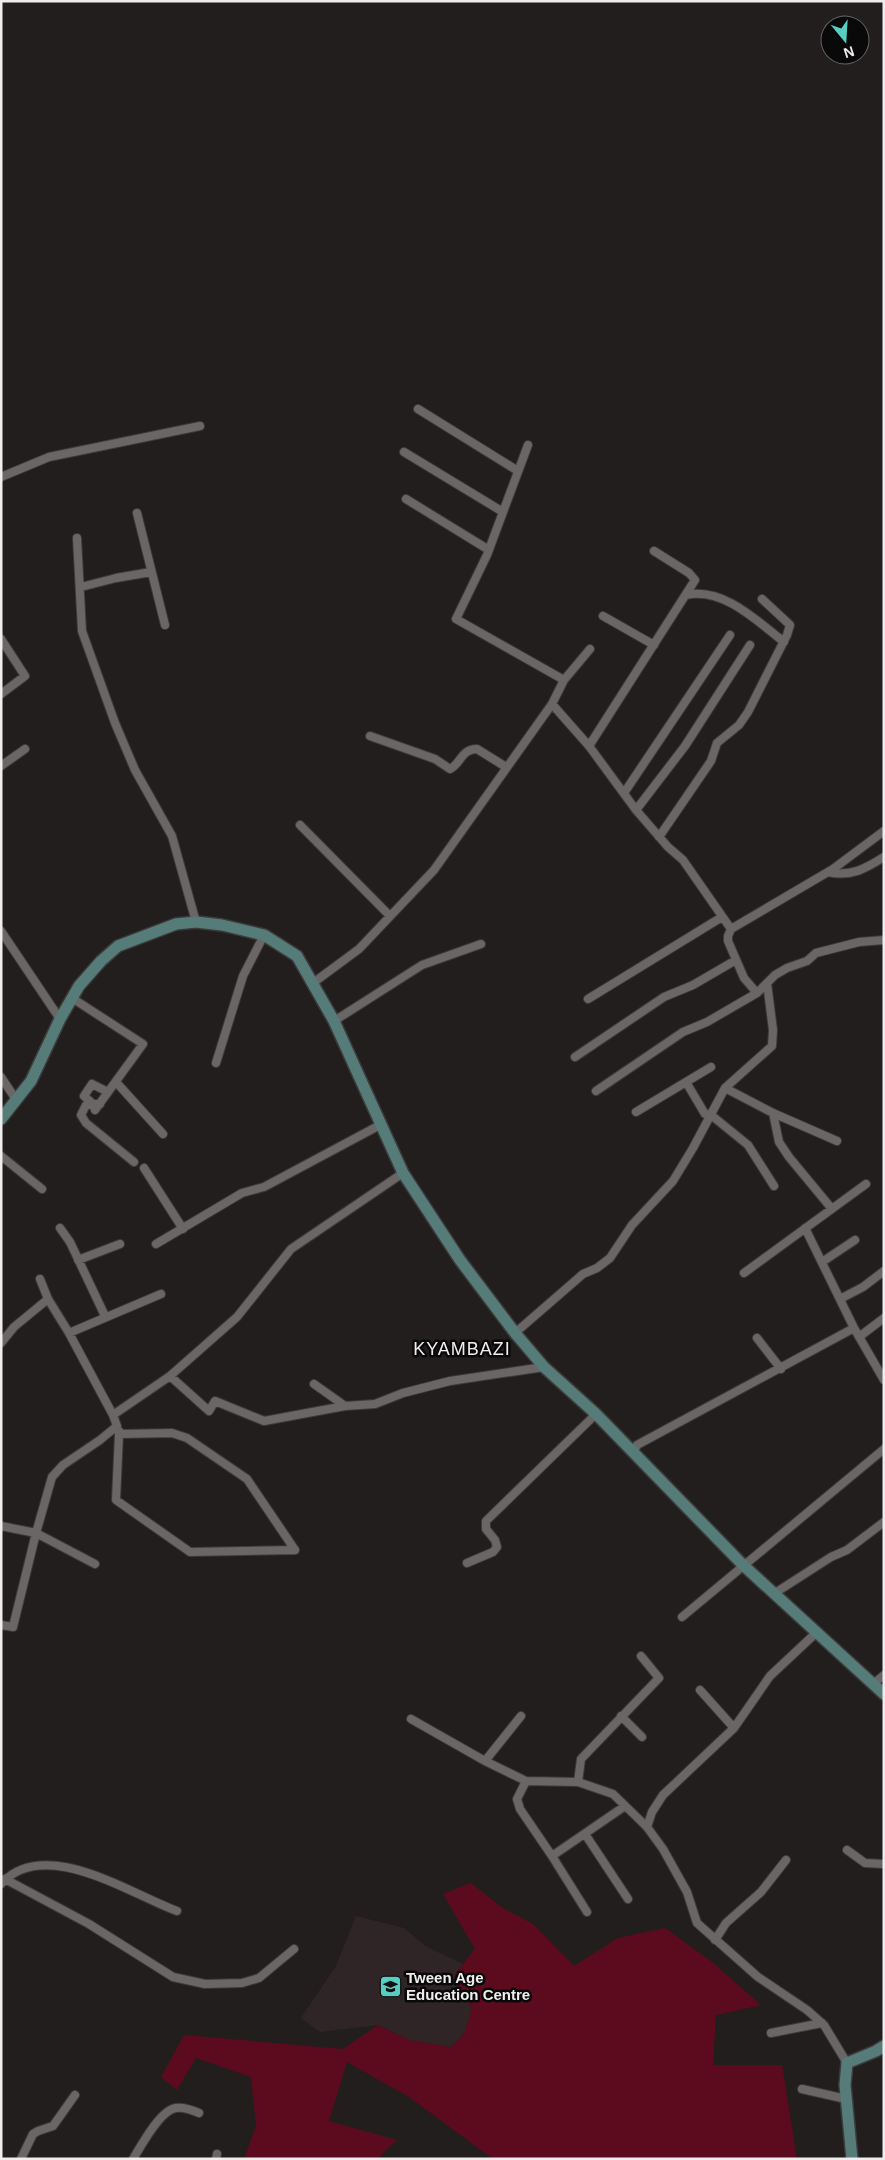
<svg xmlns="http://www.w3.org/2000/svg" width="885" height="2160" font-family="Arial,sans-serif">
<rect width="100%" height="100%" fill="#221e1e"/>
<path fill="#2f2526" d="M356,1916L404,1928L425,1946L463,1964L454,1975L464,1997L472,2008L465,2032L451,2047L409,2040L378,2025L320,2032L301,2018L336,1966Z"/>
<path fill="#5c0b1e" d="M471,1883L501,1907L533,1924L574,1966L618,1938L665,1928L712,1962L761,2005L716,2015L713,2065H782L797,2159H493L409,2097L347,2062L329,2121L397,2140L377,2159H244L256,2126L251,2077L196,2058L177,2090L161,2077L184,2035L343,2049L378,2025L409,2040L451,2047L465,2032L472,2008L464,1997L454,1975L475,1949L443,1894Z"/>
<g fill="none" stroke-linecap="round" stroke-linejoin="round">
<defs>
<path id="street" d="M418,409L518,471
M528,445L487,555L456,619L564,680
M404,452L503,512
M1,477L49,457L200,426
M406,499L489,550
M137,513L165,625
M77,538L82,631L115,723L135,770L172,836L196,922
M81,587L116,578L151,572
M686,595C723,587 756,620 784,642
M603,616L654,645
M1,639L25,676L1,694
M552,704L589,746L636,810L668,847L683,860L731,929
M370,736L435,759L450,769C461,764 461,749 477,749L506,767
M589,746L695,580L689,573L654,551
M1,766L25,749
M624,793L730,635
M636,810L685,746L750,645
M300,825L390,916
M659,837L711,761L717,743L739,725L748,712L787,635L790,625L762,599
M828,872C851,877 865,869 884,857
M1,931L60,1019
M313,983L359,949L434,870L552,704L564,680L590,649
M757,993L744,978L728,941V936L731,929L833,869L884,831
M72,998L143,1044L95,1110
M588,999L722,917
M334,1021L422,965L481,944
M575,1057L664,997L693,985L736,960
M216,1063L243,976L264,935
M1,1077L17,1101
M116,1082L163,1134
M686,1082L705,1114L711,1115L748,1145L774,1186
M725,1088L773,1113L837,1141
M596,1091L683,1032L707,1022L757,993L775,975L787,968L807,961L816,953L859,942L884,940
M108,1092L92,1084L84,1096L93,1104H100L86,1105L81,1115L86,1123L134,1162
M636,1112L711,1067
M773,1113L779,1142L789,1157L832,1209
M1,1156L42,1189
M144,1168L183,1229
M60,1228L70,1242L105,1316
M805,1228L854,1328L884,1380
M156,1244L242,1193L264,1187L380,1125
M78,1260L120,1244
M822,1262L855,1240
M744,1273L866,1184
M840,1299L863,1287L884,1271
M69,1333L161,1294
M515,1333L583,1274L597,1268L610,1258L632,1225L673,1181L693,1148L725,1088L772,1046L773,1030L767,983
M859,1337L884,1318
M757,1338L781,1369
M1,1343L14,1327L48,1299
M170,1376L209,1411L215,1401L264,1421L345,1406L375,1404L403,1393L450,1381L544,1367
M314,1384L345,1406
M113,1415L170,1376L237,1317L291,1249L403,1173
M119,1431V1434L172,1433L187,1438L247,1479L295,1550
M119,1434L116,1500L190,1552L295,1550
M634,1452L637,1445L854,1328
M1,1526L36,1533L95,1564
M467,1563L493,1552L497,1547L495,1540L486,1529V1521L596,1414
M775,1593L831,1557L847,1550L884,1522
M682,1617L884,1449
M1,1625L13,1627L36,1533L52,1477L63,1465L100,1440L117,1426L113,1415L69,1333L48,1299L40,1279
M873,1684L884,1675
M700,1690L734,1728
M621,1716L642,1737
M411,1719L485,1761L526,1781L578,1782L613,1794L647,1827L663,1849L687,1892L697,1923L758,1977L807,2010L824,2025L847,2063
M485,1761L521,1716
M526,1781L517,1799L520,1809L552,1856L587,1912
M578,1782L581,1759L659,1678L641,1656
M647,1827L652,1812L663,1795L734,1728L770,1676L817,1632
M585,1834L628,1899
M847,1850L865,1863L884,1864
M552,1856L625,1806
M5,1879L89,1924L173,1977L205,1984L242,1983L259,1978L294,1949
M1,1884C44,1835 132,1895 177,1911
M715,1940L726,1923L761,1892L786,1860
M771,2033L822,2023
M802,2089L846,2099
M21,2159L33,2134L38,2131L53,2126L75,2095
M133,2159C141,2146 160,2110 176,2108C183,2107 192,2110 199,2113
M216,2159L217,2154"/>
<path id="secondary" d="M1,1119L31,1081L60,1019L79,986L101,961L118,946L176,924L196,922L222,925L264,935L297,956L334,1021L403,1173L460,1260L515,1333L544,1367L596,1414L743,1565L884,1694
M852,2159L845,2085L847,2063L876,2051L884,2046"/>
</defs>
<use href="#street" stroke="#3d3a3b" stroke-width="10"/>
<use href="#secondary" stroke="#3d3a3b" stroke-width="14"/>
<use href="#street" stroke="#6a6666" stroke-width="8"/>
<use href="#secondary" stroke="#557c79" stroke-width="11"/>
</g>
<defs>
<symbol id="school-square" viewBox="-11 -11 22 22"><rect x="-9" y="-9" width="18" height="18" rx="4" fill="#57cec2" stroke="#0a0909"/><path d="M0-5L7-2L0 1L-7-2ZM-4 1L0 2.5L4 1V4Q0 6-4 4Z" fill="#111"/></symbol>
</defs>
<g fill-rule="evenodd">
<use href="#school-square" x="378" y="1974" width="25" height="25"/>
</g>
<g text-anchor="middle" stroke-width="5" stroke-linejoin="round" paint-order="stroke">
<g font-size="15" font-weight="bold" fill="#f0edee" stroke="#0a0909" text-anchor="start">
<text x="406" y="1983">Tween Age<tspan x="406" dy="17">Education Centre</tspan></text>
</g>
<g font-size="18" letter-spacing="1" fill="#f0edee" stroke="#0a0909">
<text x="462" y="1355">KYAMBAZI</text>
</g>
</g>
<rect width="885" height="2160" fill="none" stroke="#f0edee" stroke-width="5"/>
<g transform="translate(845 40) rotate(162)"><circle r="24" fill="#0a0909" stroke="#666465"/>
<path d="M0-4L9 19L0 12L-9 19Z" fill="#57cec2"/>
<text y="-8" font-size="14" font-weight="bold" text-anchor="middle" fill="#f0edee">N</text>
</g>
</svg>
